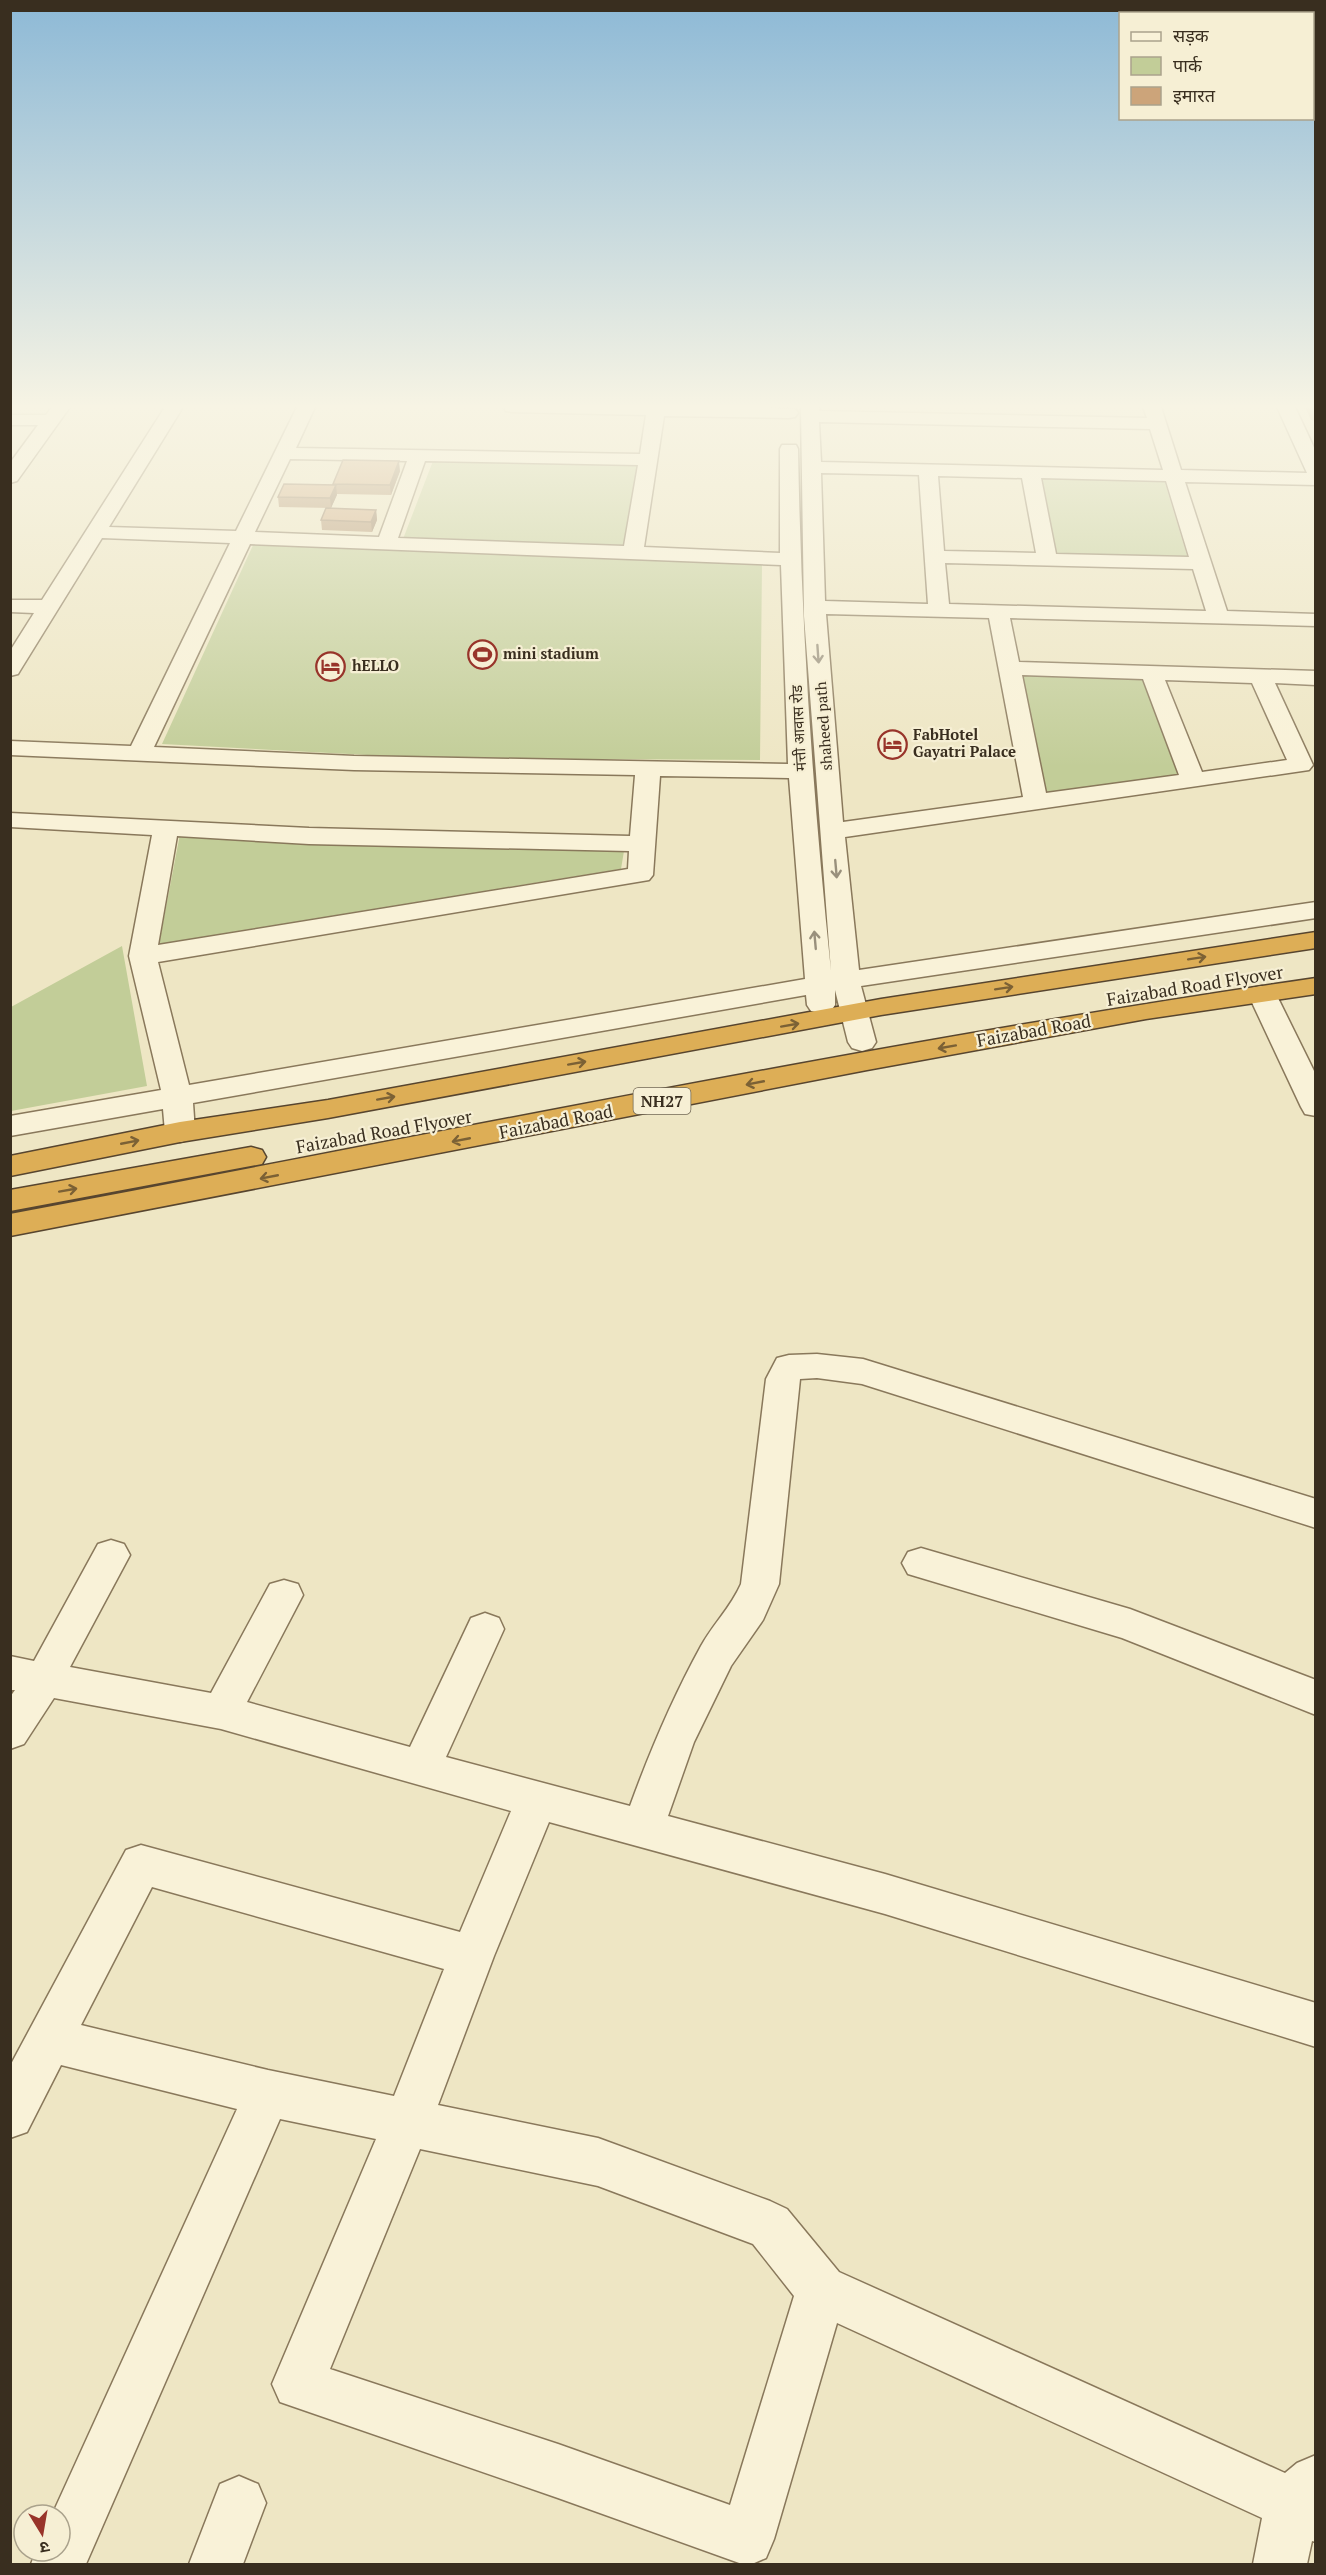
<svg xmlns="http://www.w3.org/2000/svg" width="1326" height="2575" font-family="'PT Serif','Noto Sans Devanagari',serif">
<rect width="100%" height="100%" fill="#eee6c4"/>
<path fill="#c2cd98" d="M433,461L639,466L624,545L403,539Z
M1041,477L1164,480L1188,559L1056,555Z
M254,543L762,563L760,760L425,758L162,744Z
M1021,673L1143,678L1178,775L1045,793Z
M180,834L624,851L621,869L159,944Z
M122,946L147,1086L11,1111V1007Z"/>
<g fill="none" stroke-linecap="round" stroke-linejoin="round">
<defs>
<path id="minor" d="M52,407H70L17,481L10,483V463L38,425H10V415H46Z
M165,407H183L109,527L236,531L297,407H315L296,448L640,454L646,415L512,412L506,411L503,407H751L795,409L798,413L795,417L789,418L664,416L644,547L780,553V449L782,445H796L798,449C801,624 813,798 831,971L804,616L801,407H819V411L1147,418L1143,407H1161L1181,470L1307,473L1277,407H1295L1316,452V485L1185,482L1227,611L1316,614V626L1010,618L1019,662L1316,671V685L1275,683L1313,765L1309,770L845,837L859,970L1316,902V918L861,986L876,1042L872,1048L862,1051L852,1048L848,1042L835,990V1005L831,1011L821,1013L811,1011L807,1005L806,995L193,1103L195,1132L191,1139L180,1142L169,1139L165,1132L163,1109L10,1136V1116L161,1090L129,956L152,835L10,827V813L309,828L630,836L635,775L354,770L10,755V741L131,746L230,543L102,538L21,669L18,674L10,676V651L34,613L10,612V600H42ZM819,422L1150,429L1163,470L821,462ZM290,459L407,461L379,537L255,532ZM425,461L638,465L624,546L398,538ZM821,473L919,475L928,604L825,601ZM938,476L1022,478L1036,553L944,551ZM1041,478L1166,481L1189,557L1056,554ZM250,544L781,565L788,764L354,756L154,747ZM945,563L1193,569L1206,611L949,604ZM826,614L989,618L1023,797L843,822ZM1022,675L1143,679L1179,775L1046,793ZM1165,680L1252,683L1287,760L1202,772ZM660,776L789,778L805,979L189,1085L158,962L649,880L653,875ZM177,836L309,844L629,851L628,869L158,945Z
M1262,986L1272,988L1276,994L1316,1075V1116L1305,1114L1301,1107L1248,994L1252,988Z
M817,1354L863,1359L1316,1499V1528L862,1384L817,1378L800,1379L779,1584L763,1620L731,1666L694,1742L668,1816L885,1874L1316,2003V2047L885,1914L549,1822L494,1956L438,2105L598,2138L770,2201L787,2209L839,2272L1285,2473L1297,2463L1316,2455V2542L1312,2541L1307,2564H1253L1262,2518L837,2323L774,2539L766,2558L752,2564H742L558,2498L280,2402L272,2384L376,2139L280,2119L86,2564H31L36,2551H60V2515H52L237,2109L61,2065L27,2132L10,2138V2066L126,1850L141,1845L460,1932L511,1811L221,1729L54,1698L24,1744L10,1749V1697L15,1690H10V1656L34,1661L98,1544L111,1540L124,1544L130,1555L70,1667L211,1693L270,1584L284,1580L298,1584L303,1595L247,1702L410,1747L471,1618L485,1613L499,1618L504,1629L446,1757L630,1806C650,1751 673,1697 701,1646C713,1624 731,1607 741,1584L766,1379L777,1358L789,1355ZM152,1887L444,1969L394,2096L268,2070L81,2025ZM420,2149L598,2186L753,2244L794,2296L730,2505L558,2444L330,2369Z
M921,1548L1130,1609L1316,1680V1715L1122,1638L908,1574L902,1563L908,1552Z
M239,2476L258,2484L266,2503L243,2564H189L220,2484Z"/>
<path id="highway" d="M1316,932V948L881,1015L328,1118L180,1142L10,1176V1156L180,1122L328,1100L881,999Z
M1316,978V994L1146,1019L867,1070L10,1236V1214C445,1132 878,1042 1316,978Z
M251,1147L262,1150L266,1157L262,1164L10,1211V1190Z"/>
</defs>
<use href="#minor" stroke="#89785b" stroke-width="3"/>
<use href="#highway" stroke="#57452f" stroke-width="3"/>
<use href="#minor" fill="#f9f2d8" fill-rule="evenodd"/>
<use href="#highway" fill="#ddae56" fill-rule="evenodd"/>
</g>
<path fill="#af8d69" d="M1305,407H1316V421L1311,420Z
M400,471L391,495L337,494L331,508L279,507L278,497L333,485V484Z
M376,510L377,520L372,532L322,530L321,520Z"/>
<path fill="#8f7355" d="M399,461L400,471L391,495L390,485Z
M336,485L337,495L331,508L330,498Z
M376,510L377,520L372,532L371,522Z"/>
<path fill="#cca47a" stroke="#8f7355" stroke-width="1.5" d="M343,460L399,461L390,485L333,484Z
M284,484L336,485L330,498L278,497Z
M326,508L376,510L371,522L321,520Z"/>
<defs><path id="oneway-shaft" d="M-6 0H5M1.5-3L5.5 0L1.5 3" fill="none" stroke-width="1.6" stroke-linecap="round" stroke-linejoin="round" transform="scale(1.5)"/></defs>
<g stroke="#99907c">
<use href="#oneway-shaft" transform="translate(818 654) rotate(86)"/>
<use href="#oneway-shaft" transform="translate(836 869) rotate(85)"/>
<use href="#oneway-shaft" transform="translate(815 940) rotate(-95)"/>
</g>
<g stroke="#7b6135">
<use href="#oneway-shaft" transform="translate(1197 958) rotate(-9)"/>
<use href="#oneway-shaft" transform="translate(1004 988) rotate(-9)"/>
<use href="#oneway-shaft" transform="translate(790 1025) rotate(-10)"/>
<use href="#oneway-shaft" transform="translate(947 1047) rotate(170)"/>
<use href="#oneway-shaft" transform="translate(577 1063) rotate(-10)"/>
<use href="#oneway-shaft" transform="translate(755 1083) rotate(169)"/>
<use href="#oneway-shaft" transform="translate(386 1098) rotate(-10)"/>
<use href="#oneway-shaft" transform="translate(461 1140) rotate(169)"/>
<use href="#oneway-shaft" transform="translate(130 1142) rotate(-11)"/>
<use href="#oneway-shaft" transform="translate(269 1177) rotate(169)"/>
<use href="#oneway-shaft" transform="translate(68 1190) rotate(-10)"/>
</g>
<linearGradient id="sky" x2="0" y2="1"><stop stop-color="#8db9d6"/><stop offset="0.53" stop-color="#f7f4e4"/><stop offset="1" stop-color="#f7f4e4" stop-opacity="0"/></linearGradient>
<rect width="1326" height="767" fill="url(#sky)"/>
<defs>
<symbol id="stadium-ring" viewBox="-11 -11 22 22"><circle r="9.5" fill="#f6efd4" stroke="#98342a" stroke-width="1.5"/><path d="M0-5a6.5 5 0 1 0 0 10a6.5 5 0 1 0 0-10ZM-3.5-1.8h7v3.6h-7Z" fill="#98342a"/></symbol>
<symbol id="hotel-ring" viewBox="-11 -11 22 22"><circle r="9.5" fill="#f6efd4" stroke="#98342a" stroke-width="1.5"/><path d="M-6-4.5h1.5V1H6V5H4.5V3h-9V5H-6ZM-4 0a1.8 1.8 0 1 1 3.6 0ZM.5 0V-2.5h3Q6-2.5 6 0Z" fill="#98342a"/></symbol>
</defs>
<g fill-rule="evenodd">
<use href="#stadium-ring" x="466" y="638" width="33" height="33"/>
<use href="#hotel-ring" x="314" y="650" width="33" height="33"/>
<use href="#hotel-ring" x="876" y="728" width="33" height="33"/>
</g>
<g text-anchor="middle" stroke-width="4.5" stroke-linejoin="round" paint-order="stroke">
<g font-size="15" font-weight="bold" fill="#392e1f" stroke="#f6efd4" text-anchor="start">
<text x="503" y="659">mini stadium</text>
<text x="352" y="671">hELLO</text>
<text x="913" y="740">FabHotel<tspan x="913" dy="17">Gayatri Palace</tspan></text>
</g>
<g font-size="15" fill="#392e1f" stroke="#f6efd4">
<text transform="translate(824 726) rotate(-94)" y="5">shaheed path</text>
<text transform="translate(799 728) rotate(-93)" y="5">मंत्ती आवास रोड</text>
</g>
<rect fill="#f6efd4" stroke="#726855" stroke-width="1.5" x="633.5" y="1088" width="57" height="26" rx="4.5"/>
<g font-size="16" font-weight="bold" fill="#392e1f">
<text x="662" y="1107">NH27</text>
</g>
<g font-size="18" fill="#392e1f" stroke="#f6efd4">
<text transform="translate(1195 986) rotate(-9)" y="6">Faizabad Road Flyover</text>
<text transform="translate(1034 1031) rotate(-10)" y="6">Faizabad Road</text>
<text transform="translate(556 1122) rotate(-11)" y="6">Faizabad Road</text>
<text transform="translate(384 1132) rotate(-10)" y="6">Faizabad Road Flyover</text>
</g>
</g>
<rect width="1326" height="2575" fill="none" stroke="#392e1f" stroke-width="24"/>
<rect x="1119" y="12" width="195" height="108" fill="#f6efd4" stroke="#aaa28c" stroke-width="1.5"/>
<rect x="1131" y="32" width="30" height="9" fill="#f9f2d8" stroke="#aaa28c" stroke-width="1.5"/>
<text x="1173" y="42" font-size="18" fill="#392e1f">सड़क</text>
<rect x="1131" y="57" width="30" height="18" fill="#c2cd98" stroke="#aaa28c" stroke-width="1.5"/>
<text x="1173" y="72" font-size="18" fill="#392e1f">पार्क</text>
<rect x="1131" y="87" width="30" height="18" fill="#cca47a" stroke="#aaa28c" stroke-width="1.5"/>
<text x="1173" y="102" font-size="18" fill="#392e1f">इमारत</text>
<g transform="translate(42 2533) rotate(169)"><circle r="28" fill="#f6efd4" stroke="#aaa28c" stroke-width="1.5"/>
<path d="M0-4.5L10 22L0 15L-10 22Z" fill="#98342a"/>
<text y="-9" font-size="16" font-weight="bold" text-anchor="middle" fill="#392e1f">उ</text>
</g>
</svg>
